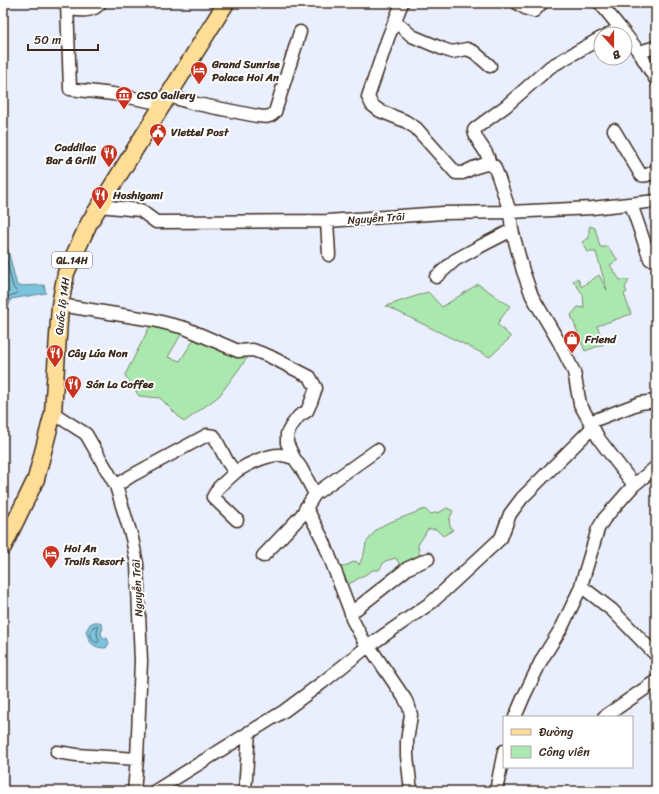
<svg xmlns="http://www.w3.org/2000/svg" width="659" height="794" font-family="Sriracha,sans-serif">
<rect width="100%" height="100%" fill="#eaeffe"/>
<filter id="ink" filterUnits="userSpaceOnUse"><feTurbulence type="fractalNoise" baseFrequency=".025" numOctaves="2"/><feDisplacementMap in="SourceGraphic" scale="8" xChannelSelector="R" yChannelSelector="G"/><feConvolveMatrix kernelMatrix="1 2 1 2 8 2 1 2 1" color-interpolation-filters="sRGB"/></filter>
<g filter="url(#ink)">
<path fill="#abe8af" stroke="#738966" d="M590,226L595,228L600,247H608L618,260L610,265L620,280H629L625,288L627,292L624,294L631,314L597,326L604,344L585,351L571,315L578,307L584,308L583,294L573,281L578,278L581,287L599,275L607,290L596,252H588L582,242L589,238V229Z
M478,284L510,306L497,324L511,337L490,357L386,306L428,292L442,307Z
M153,320L185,328L168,357L180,361L198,333L253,350L219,396L184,422L160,398L139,396L125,375Z
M447,508L453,511C449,520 447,522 453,530L443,536L436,529H428L418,545L420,561L394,580L390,572L400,565L396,558L385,561L379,570H373L349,584L340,568L356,561L359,565L364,554L366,543L376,530L385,524L425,509L430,514L440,512Z"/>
<path fill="#7cc3dd" stroke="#628691" d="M3,230L17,286L44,285L46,293L11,299L3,323Z
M94,622H100L103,628L101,633L102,637L107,638L109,643L106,648C93,648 89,643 86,631L90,624Z"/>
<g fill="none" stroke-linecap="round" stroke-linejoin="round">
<path stroke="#55676a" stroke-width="1" d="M3,245L13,287L17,292L16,294C5,296 6,300 3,310
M96,626H98V628L97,633L99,641L97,643C93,641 91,637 90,633L93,627Z"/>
<defs>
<path id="minor" d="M67,3L70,89L113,94L164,104
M402,3L388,38L368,97L372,105L380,111L405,121L416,128L456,173H463L473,168L486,164L494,166L498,176L510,212L512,230L523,271L532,296L559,342L574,372L580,404L590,422L599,439L634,485
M517,3L527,9L534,11L542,3
M600,3L625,34
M68,9C79,10 93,13 100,3
M395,21L412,36L443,49L452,52L467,49L474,52L490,66
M609,34L620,28
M625,34L639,52L656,80
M639,52L656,47
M169,96L192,103L257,116C265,117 270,118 275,112L300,32
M614,130L641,175C647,177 651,173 656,170
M490,165C489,162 489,158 487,155C483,146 475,140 474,130L476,128L506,106L550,67L601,38
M631,204L650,259
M99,206L140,210L156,222L327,221L443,213L510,212L592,208L656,201
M327,221L329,255
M436,277L455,260L477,248L512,230
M60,305L153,320L185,328L238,351L253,350L269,356L310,377L316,388L311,402L307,411L299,416L292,425L287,434V443L294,458
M53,413L86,434L116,486L132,538L137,564L141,661L137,759L134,791
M590,422L640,403L656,401
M237,471L219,487L213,497L237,520
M116,486L131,476L207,435L214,436L227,461L234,471H237C248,464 268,454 281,455C285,455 290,457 294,458L301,468L315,494
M306,507L324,542L351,613L352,619L367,647
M263,556L301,516L315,494L377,450
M581,586L612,610L656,655
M351,613L408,568L428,559
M369,646L405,699L409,707L411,715L407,741V756L411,791
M515,717L524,696L542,659L562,627L580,589L598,529L604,519L634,485L656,467
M604,717L656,681
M57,752L77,755L137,759
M155,791L284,711L323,682L367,647L432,602L501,538L510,514L522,498L593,427
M245,791L249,732
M496,791L504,751"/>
<path id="major" d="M3,547L36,479L53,413L60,305L66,273L89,223L226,3"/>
</defs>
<use href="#minor" stroke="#3b2a1e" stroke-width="15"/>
<use href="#major" stroke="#3b2a1e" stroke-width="19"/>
<use href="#minor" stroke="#fff" stroke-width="12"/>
<use href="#major" stroke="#fedd96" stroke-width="16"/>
</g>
</g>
<defs>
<symbol id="hotel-pin" viewBox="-11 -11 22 30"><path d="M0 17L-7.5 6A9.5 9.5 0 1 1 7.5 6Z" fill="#c8321e" stroke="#fff"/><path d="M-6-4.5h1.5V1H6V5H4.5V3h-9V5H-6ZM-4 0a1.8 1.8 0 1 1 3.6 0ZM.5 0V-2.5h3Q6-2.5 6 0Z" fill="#fff"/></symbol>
<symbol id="museum-pin" viewBox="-11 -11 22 30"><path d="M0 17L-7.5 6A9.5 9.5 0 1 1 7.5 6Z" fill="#c8321e" stroke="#fff"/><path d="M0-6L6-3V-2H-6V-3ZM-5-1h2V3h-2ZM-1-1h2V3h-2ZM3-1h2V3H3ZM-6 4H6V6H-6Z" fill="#fff"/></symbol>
<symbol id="civic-pin" viewBox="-11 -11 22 30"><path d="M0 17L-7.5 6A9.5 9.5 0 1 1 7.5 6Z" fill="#c8321e" stroke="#fff"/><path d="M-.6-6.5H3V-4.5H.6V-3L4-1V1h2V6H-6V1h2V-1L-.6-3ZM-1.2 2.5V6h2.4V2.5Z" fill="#fff"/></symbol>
<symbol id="restaurant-pin" viewBox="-11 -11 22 30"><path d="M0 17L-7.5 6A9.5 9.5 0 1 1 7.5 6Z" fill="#c8321e" stroke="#fff"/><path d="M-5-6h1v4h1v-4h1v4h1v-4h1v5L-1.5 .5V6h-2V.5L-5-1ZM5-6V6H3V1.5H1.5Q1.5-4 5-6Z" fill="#fff"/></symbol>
<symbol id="shop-pin" viewBox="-11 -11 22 30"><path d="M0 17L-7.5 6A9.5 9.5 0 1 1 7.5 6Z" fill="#c8321e" stroke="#fff"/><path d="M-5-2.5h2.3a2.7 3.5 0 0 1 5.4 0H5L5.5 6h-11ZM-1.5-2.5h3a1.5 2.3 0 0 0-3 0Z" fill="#fff"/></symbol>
</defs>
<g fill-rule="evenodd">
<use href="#hotel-pin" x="189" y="60" width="20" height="27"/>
<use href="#museum-pin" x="114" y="85" width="20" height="27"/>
<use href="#civic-pin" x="148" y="122" width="20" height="27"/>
<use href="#restaurant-pin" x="99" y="143" width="20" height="27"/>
<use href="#restaurant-pin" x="90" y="185" width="20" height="27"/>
<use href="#shop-pin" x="562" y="329" width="20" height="27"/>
<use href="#restaurant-pin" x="45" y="343" width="20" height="27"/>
<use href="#restaurant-pin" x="63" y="374" width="20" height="27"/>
<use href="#hotel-pin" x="41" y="544" width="20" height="27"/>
</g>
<g text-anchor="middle" stroke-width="4" stroke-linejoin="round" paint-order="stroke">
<rect fill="#fff" stroke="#766a62" stroke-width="1" x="52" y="252" width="40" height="16" rx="3"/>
<g font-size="10" font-weight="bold" fill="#3b2a1e">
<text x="72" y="264">QL.14H</text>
</g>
<g font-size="11" font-weight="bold" fill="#3b2a1e" stroke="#fff" text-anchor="start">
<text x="212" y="68">Grand Sunrise<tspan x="212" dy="13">Palace Hoi An</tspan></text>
<text x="137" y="99">CSO Gallery</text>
<text x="171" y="136">Viettel Post</text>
<text x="96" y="151" text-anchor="end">Caddilac<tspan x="96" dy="13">Bar &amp; Grill</tspan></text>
<text x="113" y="199">Hoshigami</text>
<text x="585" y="343">Friend</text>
<text x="68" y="357">Cây Lúa Non</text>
<text x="86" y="388">Són La Coffee</text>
<text x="64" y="552">Hoi An<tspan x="64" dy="13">Trails Resort</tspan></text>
</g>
<g font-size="11" fill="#3b2a1e" stroke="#fff">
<text transform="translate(376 218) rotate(-4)" y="4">Nguyễn Trãi</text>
<text transform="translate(62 306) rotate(-83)" y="4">Quốc lộ 14H</text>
<text transform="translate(137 588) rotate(-93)" y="4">Nguyễn Trãi</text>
</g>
</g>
<rect width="659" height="794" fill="none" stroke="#fff" stroke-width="16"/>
<rect x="8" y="8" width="643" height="778" fill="none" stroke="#3b2a1e" stroke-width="1.5" filter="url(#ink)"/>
<rect x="503" y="716" width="130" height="52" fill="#ffffff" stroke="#b1aaa5"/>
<rect x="511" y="729" width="20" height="6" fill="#fedd96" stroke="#b1aaa5"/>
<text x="539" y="736" font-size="12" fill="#3b2a1e">Đường</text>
<rect x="511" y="746" width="20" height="12" fill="#abe8af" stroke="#b1aaa5"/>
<text x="539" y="756" font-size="12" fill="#3b2a1e">Công viên</text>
<g transform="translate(613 46) rotate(159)"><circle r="19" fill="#ffffff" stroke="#b1aaa5"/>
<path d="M0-3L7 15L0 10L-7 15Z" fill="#c8321e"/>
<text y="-6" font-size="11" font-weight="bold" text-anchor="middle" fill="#3b2a1e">B</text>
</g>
<path d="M28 44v6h70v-6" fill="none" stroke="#3b2a1e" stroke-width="2"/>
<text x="34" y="44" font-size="12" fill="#3b2a1e" stroke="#ffffff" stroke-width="3" paint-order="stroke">50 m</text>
</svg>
